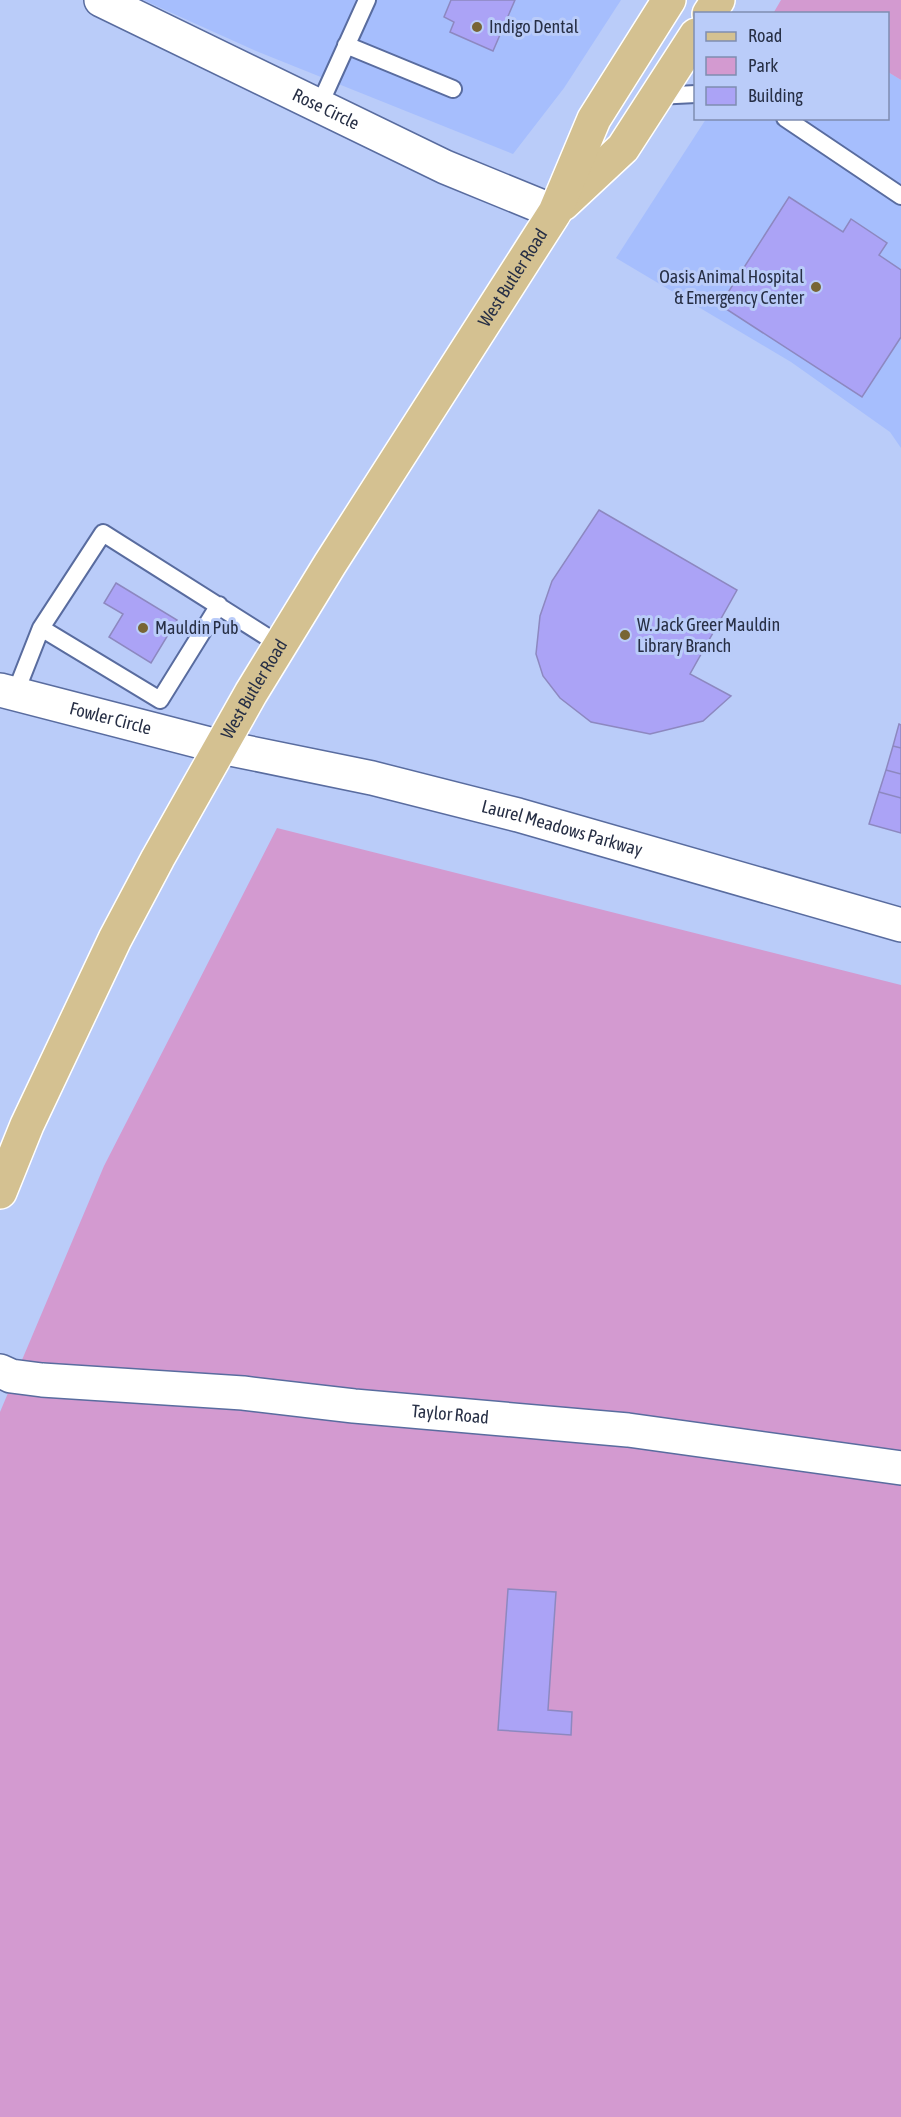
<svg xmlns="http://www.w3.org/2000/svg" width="901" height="2117" font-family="'Asap Condensed',sans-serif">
<rect width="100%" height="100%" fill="#baccf9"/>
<path fill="#a6befd" d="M143,0H621L564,88L513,154L256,51Z
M888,72L901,80V448L890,432L791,362L616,258L706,119L888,118Z"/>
<path fill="#d39ad0" d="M781,0H901V80L888,72V14L777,13L774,12Z
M277,828L901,985V2117H0V1412L104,1166Z"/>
<path fill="#aba3f6" stroke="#8d88c0" stroke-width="1.5" d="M451,0H515L493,51L450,32L454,22L444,17Z
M789,197L843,232L851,219L887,243L879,255L901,270V337L862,397L720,305Z
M599,510L737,590L690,674L731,696L703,721L650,734L591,722L560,698L543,676L536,654L540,616L552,581Z
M116,583L177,620L151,663L109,637L123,614L104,603Z
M899,724L901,725V748L893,746Z
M893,746L901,748V774L886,770Z
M886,770L901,774V798L879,792Z
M879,792L901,798V833L869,824Z
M508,1589L556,1592L548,1710L572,1712L571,1735L498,1730Z"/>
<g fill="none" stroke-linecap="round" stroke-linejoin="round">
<defs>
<path id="lane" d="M346,45L453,89
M656,96L696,94
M319,106L367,0
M785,118L901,196
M219,605L160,700L41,628L103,533L280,645
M15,694L41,628"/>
<g id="street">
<path id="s1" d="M101,0L445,167L555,212"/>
<path id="s2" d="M0,690L221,747L372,778L518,815L901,925"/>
<path id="s3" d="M0,1371L11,1376L42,1380L243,1393L354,1406L628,1430L901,1468"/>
</g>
<g id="primary">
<path d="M709,14L718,0"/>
<path d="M563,204L623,148L696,35"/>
<path id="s4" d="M0,1192L27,1125L115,939L158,858L251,693L330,564L555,212L594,119L669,0"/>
</g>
</defs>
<use href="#lane" stroke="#596c9f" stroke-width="20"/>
<use href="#street" stroke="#596c9f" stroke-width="36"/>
<use href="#primary" stroke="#fff" stroke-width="36"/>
<use href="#lane" stroke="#fff" stroke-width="16"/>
<use href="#street" stroke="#fff" stroke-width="33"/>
<use href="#primary" stroke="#d4c191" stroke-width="33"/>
</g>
<g fill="#786534" stroke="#baccf9" stroke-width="2">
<circle cx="477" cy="27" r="6"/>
<circle cx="816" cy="287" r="6"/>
<circle cx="143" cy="628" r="6"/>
<circle cx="625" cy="635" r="6"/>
</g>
<g text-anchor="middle" stroke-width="6" stroke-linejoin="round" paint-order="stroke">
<g font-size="18" fill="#272f45" stroke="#baccf9" text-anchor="start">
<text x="489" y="33">Indigo Dental</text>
<text x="804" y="283" text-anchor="end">Oasis Animal Hospital<tspan x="804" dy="21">&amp; Emergency Center</tspan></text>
<text x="637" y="631">W. Jack Greer Mauldin<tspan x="637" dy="21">Library Branch</tspan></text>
<text x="155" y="634">Mauldin Pub</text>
</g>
<g font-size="18" fill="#272f45" stroke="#baccf9">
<text dy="6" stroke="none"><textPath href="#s1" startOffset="250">Rose Circle</textPath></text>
<text dy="6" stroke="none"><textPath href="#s4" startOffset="1050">West Butler Road</textPath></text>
<text dy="6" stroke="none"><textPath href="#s4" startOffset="564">West Butler Road</textPath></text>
<text dy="6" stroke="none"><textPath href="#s2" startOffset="114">Fowler Circle</textPath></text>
<text dy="6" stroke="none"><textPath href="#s2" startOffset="579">Laurel Meadows Parkway</textPath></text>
<text dy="6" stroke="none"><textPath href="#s3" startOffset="453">Taylor Road</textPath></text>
</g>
</g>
<rect x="694" y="12" width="195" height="108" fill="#baccf9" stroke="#7f8db1" stroke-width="1.5"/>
<rect x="706" y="32" width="30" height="9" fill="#d4c191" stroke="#7f8db1" stroke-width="1.5"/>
<text x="748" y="42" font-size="18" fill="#272f45">Road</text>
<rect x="706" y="57" width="30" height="18" fill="#d39ad0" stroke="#7f8db1" stroke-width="1.5"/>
<text x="748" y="72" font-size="18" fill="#272f45">Park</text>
<rect x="706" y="87" width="30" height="18" fill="#aba3f6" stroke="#7f8db1" stroke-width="1.5"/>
<text x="748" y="102" font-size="18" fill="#272f45">Building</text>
</svg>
